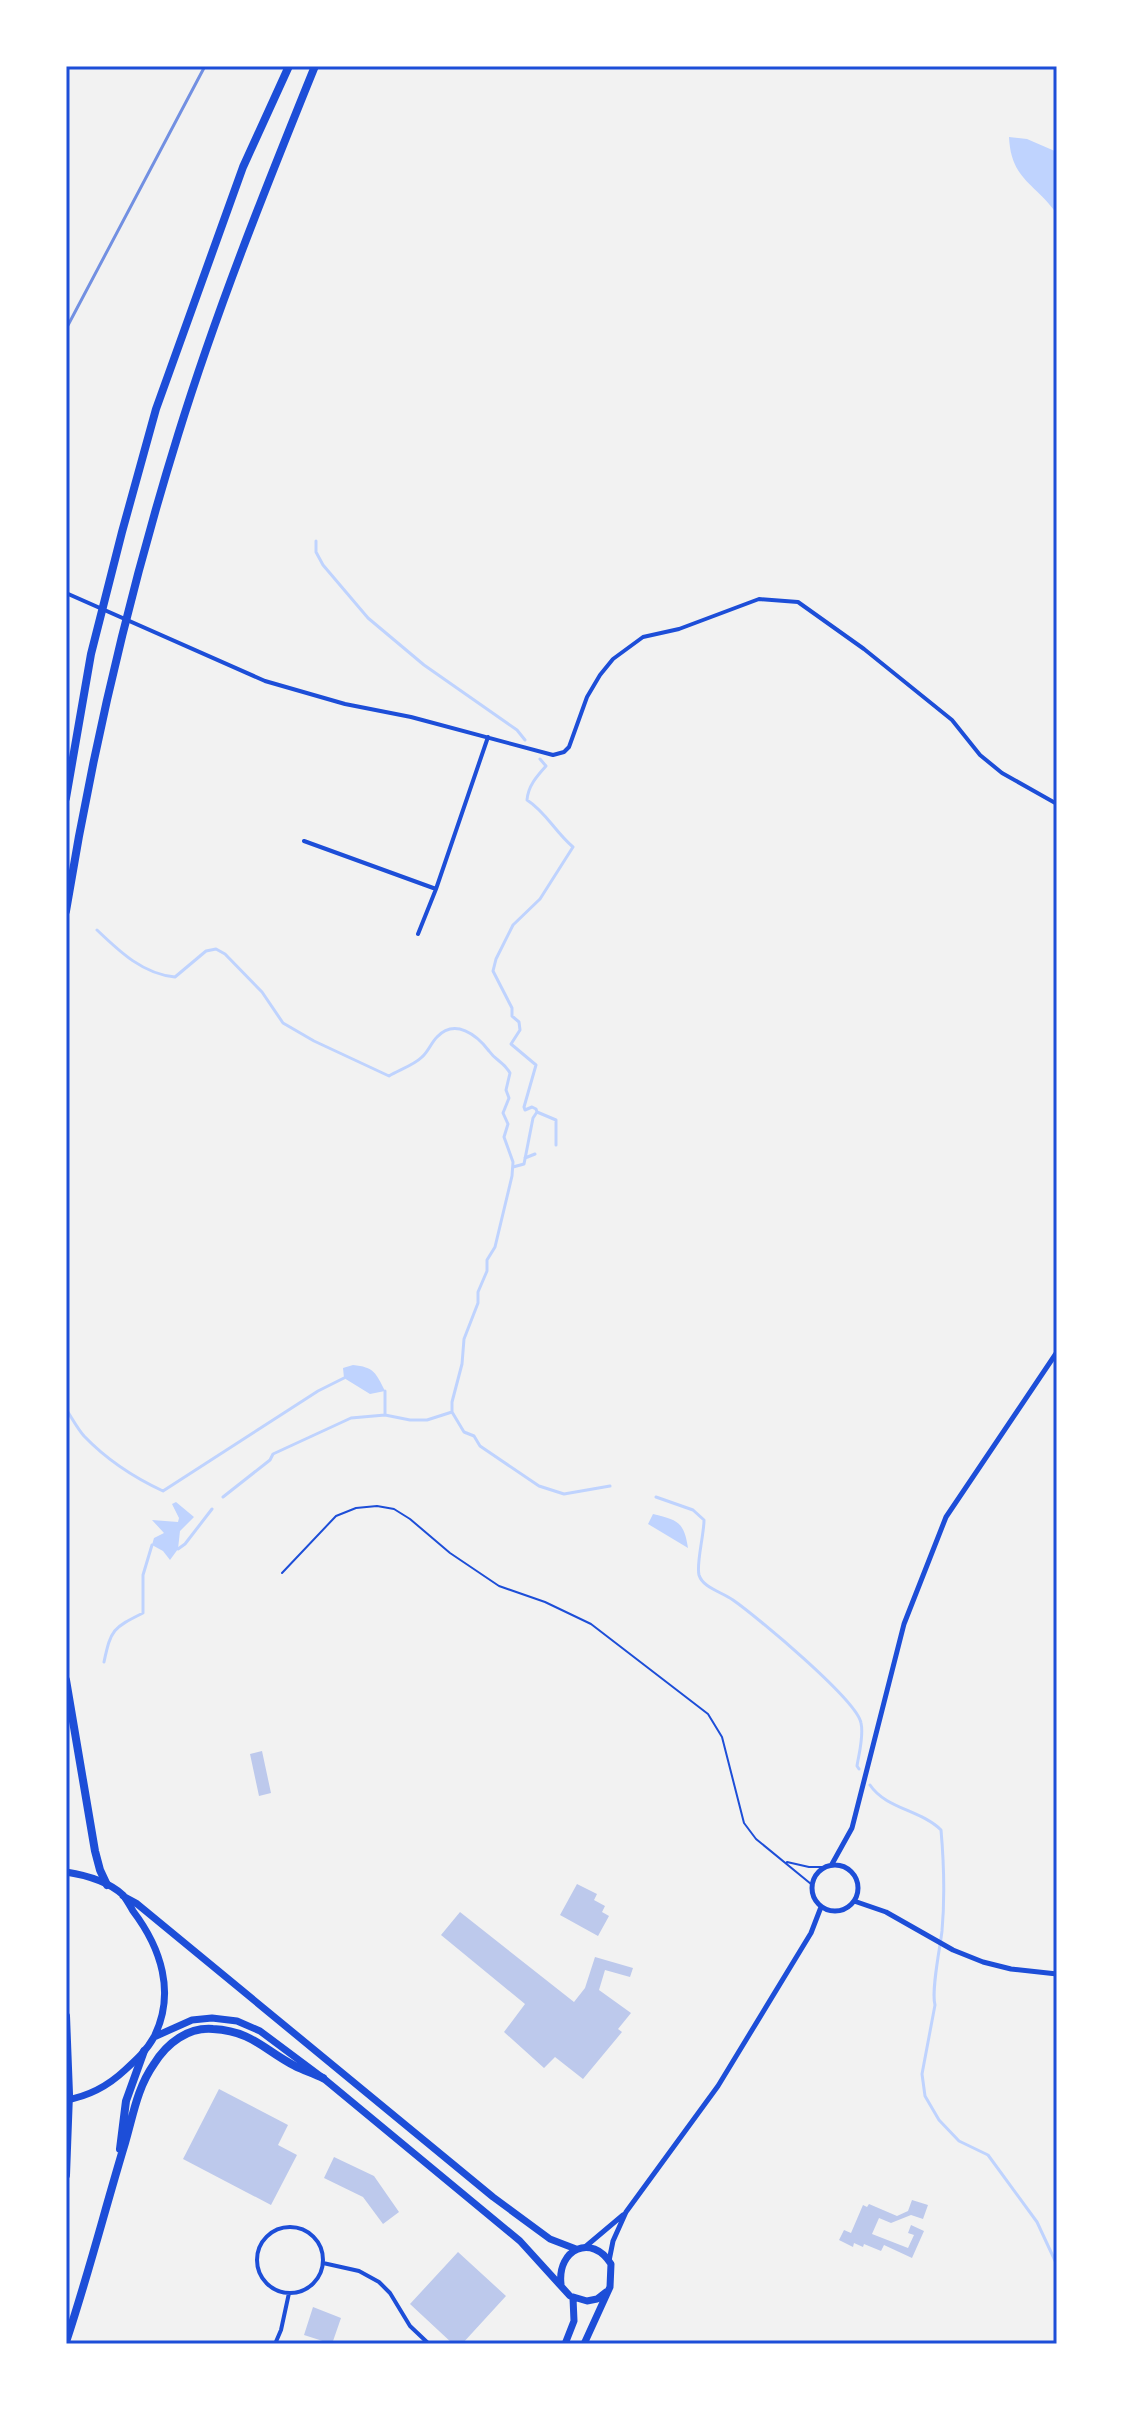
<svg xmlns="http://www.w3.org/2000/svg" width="1123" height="2410" font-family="'Space Grotesk',sans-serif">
<rect width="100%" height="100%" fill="#f2f2f2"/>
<path fill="#bfd3fe" d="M1009,137L1027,139L1057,152V214C1035,183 1011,180 1009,137Z
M353,1365C374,1367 376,1373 385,1391L370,1394L344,1378L343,1368Z
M176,1502L194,1517L180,1531L178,1549L170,1560L163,1551L152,1545L154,1538L164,1533L152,1520L178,1522L179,1518L172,1504Z
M653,1514C678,1520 684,1522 688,1548L648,1524Z"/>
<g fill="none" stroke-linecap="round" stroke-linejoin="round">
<path stroke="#bfd3fe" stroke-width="3" d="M316,541V552L323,565L368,618L424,665L517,730L525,740
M540,759L546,766C537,776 528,786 527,800C546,812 555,832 573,847L540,899L513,925L496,959L493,971L512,1008V1016L519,1022L520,1030L511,1044L536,1065L524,1107L525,1110L532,1107L536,1109L537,1112L556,1120V1145
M97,930C120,952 143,974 175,977L206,951L216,949L225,954L262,992L283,1023L314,1041L389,1076C399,1070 414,1065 422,1057C428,1052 431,1043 437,1037C455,1018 477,1035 489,1051C496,1061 503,1061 510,1073L506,1090L509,1098L503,1113L508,1124L504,1137L513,1162L512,1176L495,1247L487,1260V1271L478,1292V1303L464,1339L462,1364L452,1402V1412L464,1432L474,1436L480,1446L539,1486L564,1494L610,1486
M525,1158L535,1154
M513,1167L524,1164L533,1118L537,1112
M385,1391V1415
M66,1409C72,1418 77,1428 84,1436C106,1459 135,1478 163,1491L318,1391L344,1378
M223,1497L270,1460L273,1454L351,1418L385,1415L410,1420H427L452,1412
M656,1497L693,1510L704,1520C704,1535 696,1564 699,1575C703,1588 722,1592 733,1600C756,1616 857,1700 861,1723C864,1736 859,1753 857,1766L859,1769
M178,1549L185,1544L212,1509
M104,1662C111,1629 113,1628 143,1613V1575L152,1545
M870,1785C886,1809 921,1810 941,1830C944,1864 945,1897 942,1931C940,1948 931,1991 935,2005L922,2074L925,2096L939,2120L959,2141L988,2155L1037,2222L1057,2265"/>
</g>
<path fill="#bdc9ec" d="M262,1751L271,1793L259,1796L250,1754Z
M577,1884L597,1894L594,1900L605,1906L602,1912L609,1916L598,1936L560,1915Z
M460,1912L574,2002L585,1988L595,1957L633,1968L630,1977L605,1970L599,1990L631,2013L618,2029L622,2032L583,2079L555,2057L544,2068L504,2032L525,2004L441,1935Z
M219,2089L288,2125L278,2145L297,2155L271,2205L183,2159Z
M334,2157L374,2176L399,2212L383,2224L363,2197L324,2178Z
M912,2200L928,2205L923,2219L911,2215L891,2223L879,2218L872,2234L908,2248L914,2235L908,2233L911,2225L924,2231L912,2258L884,2245L881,2251L864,2244L863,2247L854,2243L853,2247L839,2240L844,2230L851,2233L863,2205L867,2207L869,2204L897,2216L908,2211Z
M458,2252L506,2296L462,2344H453L410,2304Z
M313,2307L341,2318L332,2344L304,2335Z"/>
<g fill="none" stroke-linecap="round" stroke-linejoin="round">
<path stroke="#1d4ed8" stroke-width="2" d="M282,1573L336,1516L356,1508L377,1506L394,1509L410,1519L450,1553L499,1586L545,1602L591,1624L708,1714L722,1737L744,1823L756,1839L811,1884
M787,1862L809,1867H825"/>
<path stroke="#1d4ed8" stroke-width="4" d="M66,593L265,681L345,704L411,717L553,755L564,752L569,747L587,697L600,675L613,659L643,637L679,629L759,599L798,602L864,649L952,720L980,755L1002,773L1057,804
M304,841L436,889
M418,934L436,889L488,737
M257 2260a33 33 0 1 1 66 0a33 33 0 1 1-66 0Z
M323,2263L359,2271L379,2282L390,2293L410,2326L429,2344
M275,2344L281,2330L289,2293"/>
<path stroke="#1d4ed8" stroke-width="5" d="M832,1864L852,1828L904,1624L946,1517L1057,1352
M812 1888a23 23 0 1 1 46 0a23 23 0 1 1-46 0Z
M854,1901L886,1912L953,1950L983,1962L1011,1969L1057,1974
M585,2247L623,2215
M609,2261L613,2241L626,2212L718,2086L811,1933L821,1907"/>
<path stroke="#1d4ed8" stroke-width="7" d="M66,1872C85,1875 108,1881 123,1895C127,1900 130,1906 133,1911C161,1948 176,1993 154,2037C147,2050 136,2060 125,2070C108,2086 90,2096 66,2100
M123,1896L136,1903L493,2197L550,2239L576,2249
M154,2037L192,2020L212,2018L237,2021L260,2031L323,2078L520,2241L570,2296L587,2301L597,2299L606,2292
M561,2284C557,2249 592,2233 611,2264L610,2287L584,2344
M565,2344L574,2321L573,2298"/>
<path stroke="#1d4ed8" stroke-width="8" d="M66,798L91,654L122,532L156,409L243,167L289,66
M66,911C92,751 130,590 178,435C217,309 266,187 315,66
M66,1680L95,1851L100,1870L107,1885
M66,2016L69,2094L66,2175
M120,2149L126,2101L144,2051
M66,2342C88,2276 105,2209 125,2143C133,2116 137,2088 154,2064C167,2043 188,2027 213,2029C252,2031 264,2050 295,2066C304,2070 314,2074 323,2078"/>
<path stroke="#7290e2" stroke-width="3" d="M66,329L205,66"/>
</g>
<rect width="1123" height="2410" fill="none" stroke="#ffffff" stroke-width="136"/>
<rect x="68" y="68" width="987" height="2274" fill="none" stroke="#1d4ed8" stroke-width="3"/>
</svg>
